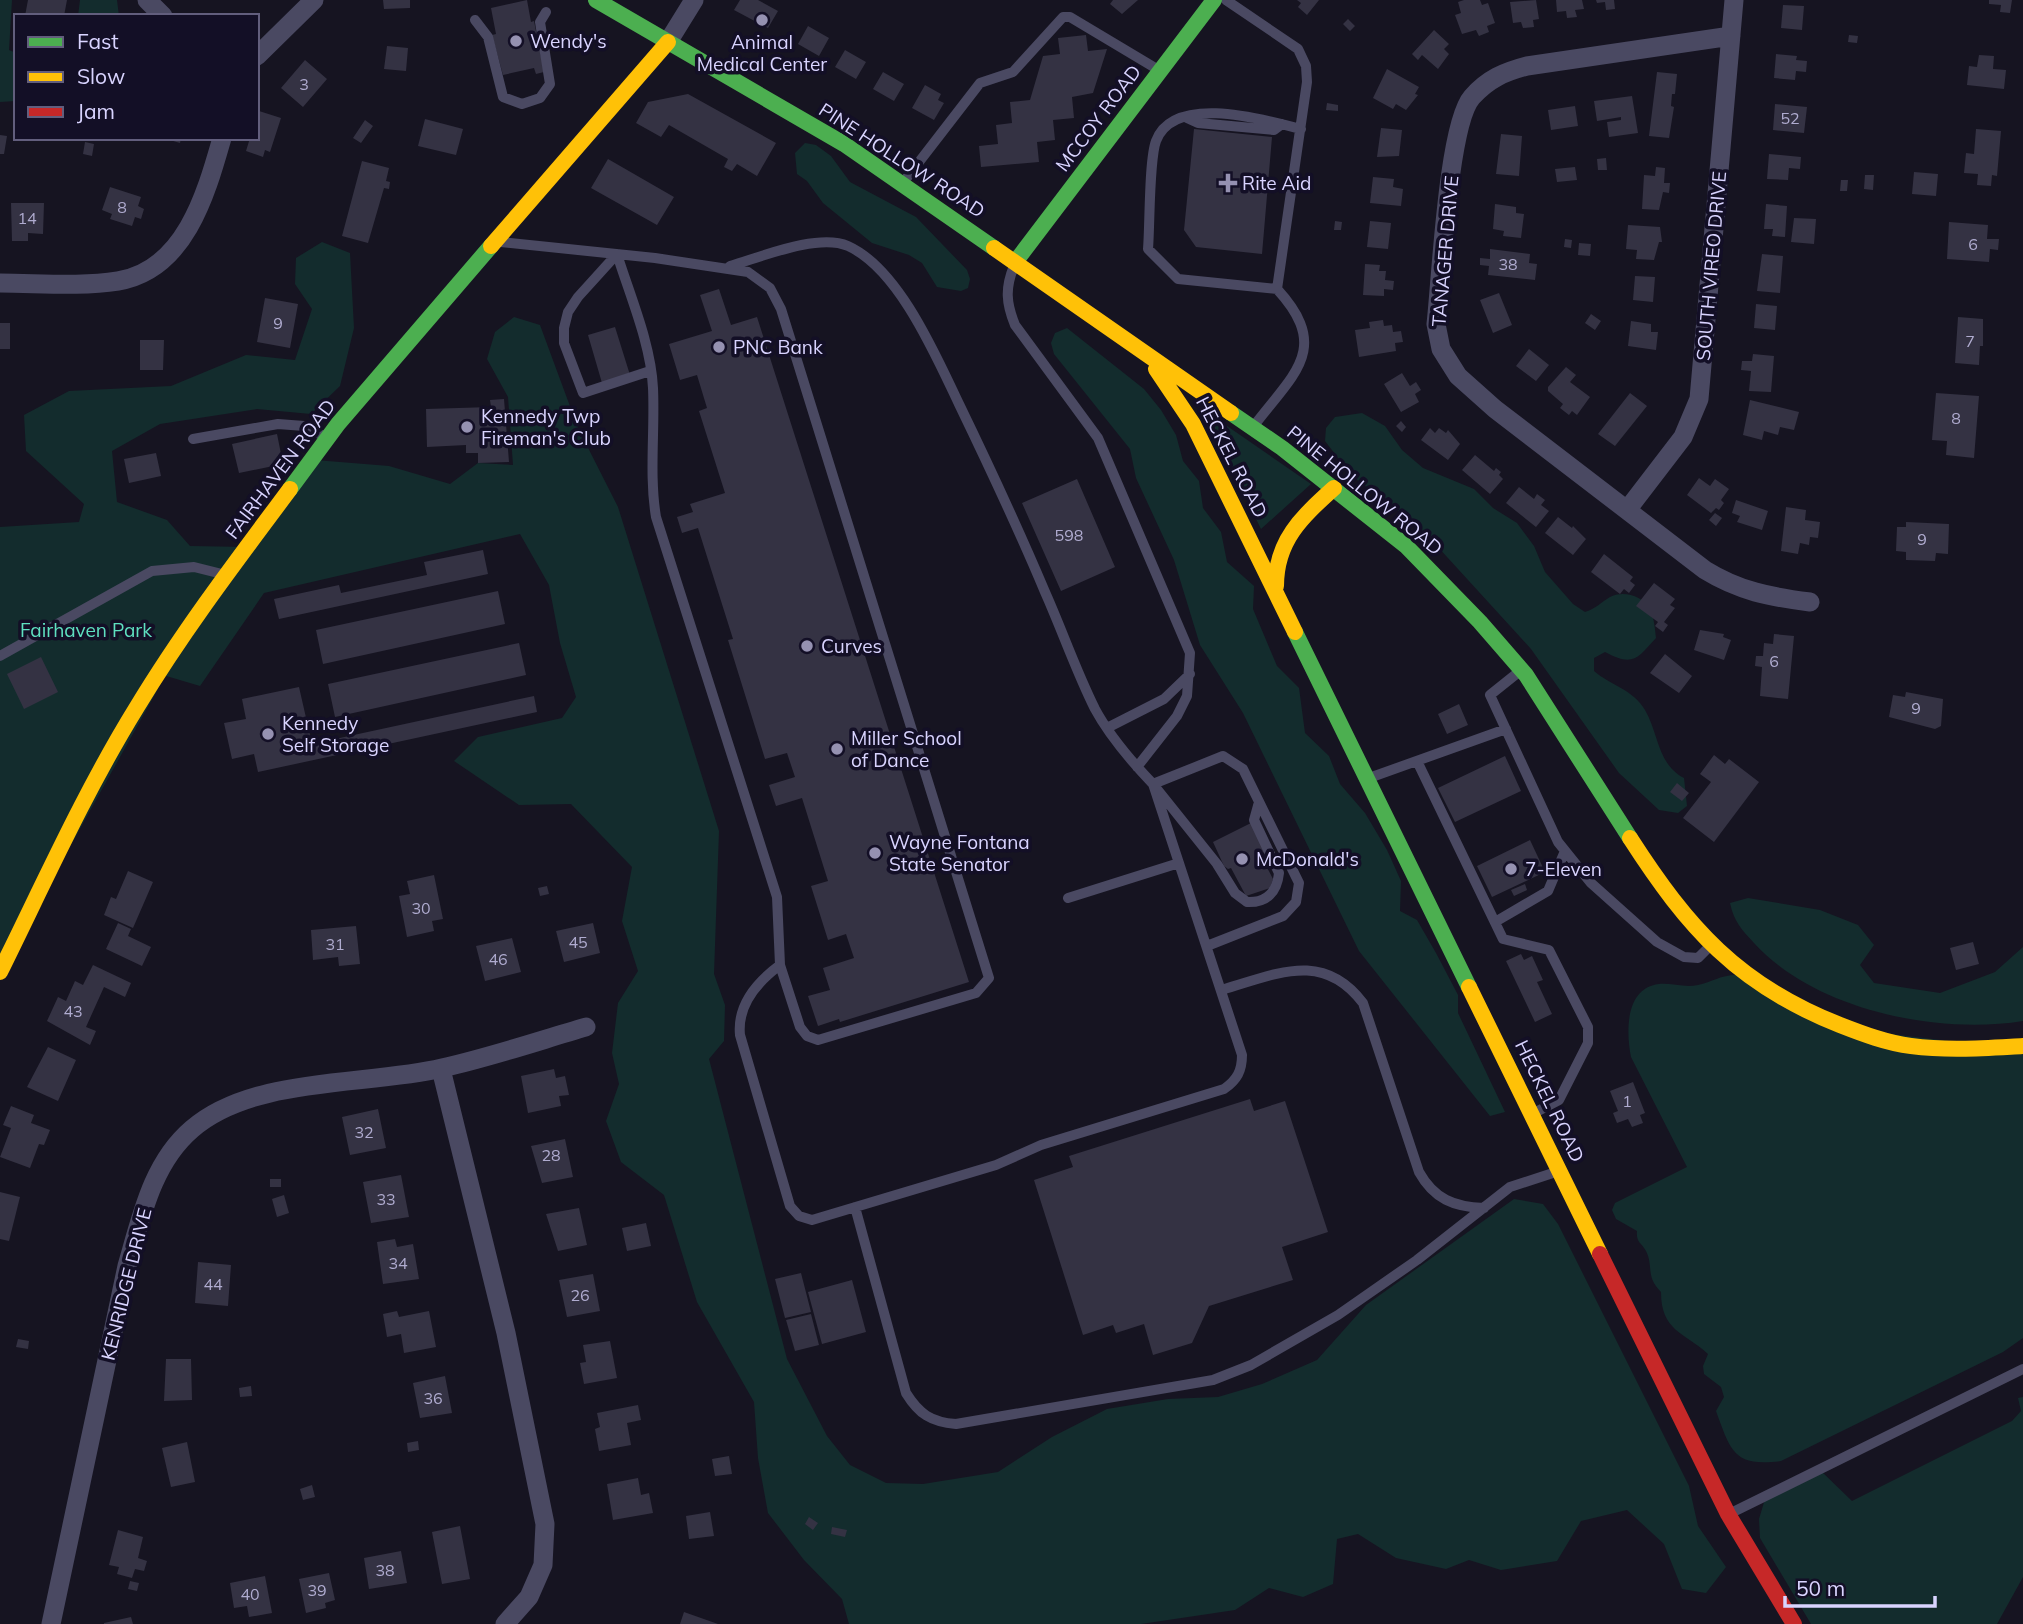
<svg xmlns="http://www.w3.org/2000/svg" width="2023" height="1624" font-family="Mulish,sans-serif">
<rect width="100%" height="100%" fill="#161421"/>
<path fill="#132c2d" d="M0,0H12L9,50L16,53V101L0,102Z
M80,0H117L119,16H78Z
M805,143L816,145L831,156L850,182L916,217L967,270L970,279L968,288L961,291L937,287L922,263L909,255L872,243L823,203L807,181L797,174L795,153Z
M322,242L350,253L354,328L340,386L311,414L257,409L160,424L112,451L117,502L167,520L190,546L247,547L207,601L0,972V527L79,522L84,504L26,451L24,415L69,391L171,386L246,355L295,360L312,309L295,284L296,258Z
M514,317L540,325L578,428L618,507L719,831L714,974L725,1005L724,1041L709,1059L787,1359L827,1436L850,1465L886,1483L923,1484L998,1472L1052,1437L1107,1409L1168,1399L1218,1397L1262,1384L1317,1360L1366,1305L1514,1199L1543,1204L1558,1224L1689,1486L1698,1526L1726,1567L1706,1593L1682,1589L1664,1544L1627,1510L1581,1521L1557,1561L1501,1570L1469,1560L1446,1569L1396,1558L1358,1534L1337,1539L1333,1584L1303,1597L1269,1588L1235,1610L1141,1624H849L842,1599L804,1560L768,1513L758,1458L754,1402L697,1302L664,1195L621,1162L606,1121L619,1084L612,1053L618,1003L638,971L622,921L632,867L571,804L519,805L454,761L478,737L562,718L576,697L560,643L549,585L520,534L264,593L200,686L163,675L315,460L389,466L450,484L478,463L513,465L508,397L487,359L495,332Z
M1067,328L1144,389L1161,410L1176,435L1183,461L1199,481L1203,508L1221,532L1227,562L1254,586L1253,609L1277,666L1299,688L1305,733L1329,756L1340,784L1365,813L1387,850L1401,881L1400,911L1417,920L1436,953L1458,995V1013L1505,1112L1490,1116L1359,951L1243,713L1200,645L1174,560L1136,478L1130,449L1054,354L1051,343L1055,333Z
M1201,408L1311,484L1261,529Z
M1362,413L1385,426L1402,450L1423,468L1474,489L1493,508L1517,523L1534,546L1545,572L1573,604L1585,612C1597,608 1600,603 1610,597C1623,590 1643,596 1650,609C1654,617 1655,629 1656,638C1637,659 1633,667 1605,652L1594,658V671C1610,685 1634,690 1645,710C1659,734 1657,764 1684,778L1687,806L1678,813L1659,810L1619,773L1531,649L1437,546L1405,516L1352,476L1325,441L1326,428L1335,417Z
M1748,898L1820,910L1858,925L1874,945L1860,965L1874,983L1940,993L1995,972L2023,947V1021C1937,1035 1815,1010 1754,943C1742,930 1734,922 1730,903Z
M1736,975L1841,1028L2023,1050V1338L2003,1352L1781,1461C1734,1467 1731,1452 1716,1411L1724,1397L1721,1387L1704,1374L1703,1366L1708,1354C1684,1332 1661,1331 1661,1292C1645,1276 1654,1267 1646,1251C1641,1242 1636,1243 1637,1231L1616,1219L1612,1210L1615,1203L1687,1167L1631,1057C1626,1032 1625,988 1659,984C1672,983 1685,988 1698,985C1712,982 1721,975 1736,975Z
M2023,1397V1577L1997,1624H1811L1760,1538L1759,1519L1765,1499L1821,1471L1852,1501L2012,1421L2021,1411L2018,1398Z"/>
<path fill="#343243" d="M28,0H67L64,16H25Z
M383,0H410V8L384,9Z
M527,0L531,22L534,21L544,72L536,74L534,68L503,75L492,35L496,34L491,8Z
M740,0H758L778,11L768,28L734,10Z
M1113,0H1138L1122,14L1110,4Z
M1297,0H1319L1307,15L1298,7L1301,3Z
M1464,0H1480L1482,5L1488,3L1495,23L1487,26L1489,32L1479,36L1476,30L1462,34L1455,15L1461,13L1458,2Z
M1536,0L1539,19L1533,20L1534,27L1523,28L1521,22L1513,23L1510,2Z
M1556,0H1582L1584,9L1575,10L1577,17L1567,18L1566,11L1557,12Z
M1596,0H1614L1615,9L1606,10L1605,2L1597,3Z
M1989,0H2012L2010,13L2000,12L2001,5L1989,4Z
M1783,5L1804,6L1802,30L1781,28Z
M1348,19L1355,26L1350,31L1343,24Z
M808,26L829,38L819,56L798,44Z
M1434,30L1449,44L1444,49L1449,54L1438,69L1422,55L1418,60L1412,54Z
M1086,35L1088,51L1107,49L1093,93L1072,97L1074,118L1053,120L1055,140L1037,142L1039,162L981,167L979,146L998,144L996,125L1012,123L1010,102L1030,100L1043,56L1060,54L1058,38Z
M1849,35L1858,36L1857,43L1848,42Z
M387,46L408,48L406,71L384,69Z
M845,50L866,62L856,79L835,67Z
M1776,54L1797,56L1796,60L1807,61L1806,72L1796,71L1795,80L1774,78Z
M1979,55L1994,56L1993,69L2006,70L2004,89L1967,85L1969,66L1977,67Z
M305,60L327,79L303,107L281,88Z
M1387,69L1419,87L1415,94L1418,95L1406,110L1396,104L1393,109L1373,98Z
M883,72L904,84L894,101L873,89Z
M1657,72L1677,74L1675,94H1672L1671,106L1674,107L1669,138L1649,136Z
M925,85L941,94L938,100L944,103L934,120L912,108Z
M688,94L776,143L757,176L737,164L732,171L724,167L728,159L669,125L661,137L636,123L648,102Z
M1632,96L1638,133L1609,137L1607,122L1621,120V117L1597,121L1594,101Z
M1327,103L1338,105V111L1326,110Z
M1775,104L1807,107L1804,133L1773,130Z
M1575,106L1578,126L1551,130L1548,110Z
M259,111L281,118L270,152L265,150L263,157L246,151L250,138H257Z
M425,119L463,129L456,155L418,146Z
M365,120L373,126L361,143L353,138Z
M1381,128L1402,130L1399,156L1377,157Z
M1194,129L1272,137L1262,254L1196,247L1184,230Z
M1976,129L2001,131L1997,176L1992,175L1991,186L1977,185L1978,174L1964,173L1966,153L1974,154Z
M1501,134L1522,136L1519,176L1496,174Z
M0,135L7,136L4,154H0Z
M163,138H181L180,143Z
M85,142L94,144L92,156L83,154Z
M1769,154L1801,157L1800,169L1789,168L1788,180L1767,179Z
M1606,158L1607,170H1598L1597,159Z
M608,159L674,197L657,225L591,188Z
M362,161L389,168L386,181L390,182L389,189L384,188L368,243L342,236Z
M1575,167L1577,180L1557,182L1555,169Z
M1656,167L1665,168L1664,183H1670L1669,193L1663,192L1659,210L1642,209L1644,175L1655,176Z
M1914,172L1938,174L1936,196L1912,194Z
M1865,175H1874L1873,190L1864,189Z
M1373,177L1394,179L1393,187L1403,189L1401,206L1370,203Z
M1841,180H1848L1847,191H1840Z
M110,187L141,197L138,206L144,209L141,219L135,217L132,226L110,219L112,214L102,210Z
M11,203H44L43,234L28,233V241H12Z
M1495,204L1516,207V213L1524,214L1521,238L1503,236L1504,231L1493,229Z
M1766,204L1787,206L1785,237L1772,236L1773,229H1764Z
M1794,218L1816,219L1814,244L1791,242Z
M1335,221L1342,222L1341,230H1334Z
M1370,221L1391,223L1388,249L1367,247Z
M1949,222L1988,225L1987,239H1999L1998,250L1990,249L1989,262L1947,259Z
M1628,225L1660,227L1662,242H1659L1654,260L1636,259L1637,250L1626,249Z
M1565,239L1572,240L1571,248L1564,247Z
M1579,243L1591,244L1590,256L1578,255Z
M1490,249L1530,254L1529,263L1537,264L1535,280L1488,275L1489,266L1480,265V258L1490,259Z
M1762,254L1783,256L1780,293L1757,291Z
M1365,264L1380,265L1379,271H1386L1385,280L1394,281L1393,290L1384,289V296L1363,295Z
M1635,276L1655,277L1653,302L1633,300Z
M719,289L731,325L757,317L969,982L840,1022L839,1019L818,1026L808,996L830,990L823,968L854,958L846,934L828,940L811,886L828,881L802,798L776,806L769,785L795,777L787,753L765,759L728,640L733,639L698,528L682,533L677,517L693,512L690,504L725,493L699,411L707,408L697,375L680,380L669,344L712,331L700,295Z
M1499,293L1512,325L1493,333L1480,300Z
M265,298L298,304L290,348L257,342Z
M1756,304L1777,306L1775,330L1754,328Z
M1591,314L1601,321L1595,330L1585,323Z
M1958,317L1983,319V346H1980L1979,365L1955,363Z
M1383,320L1384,326L1392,325L1393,332L1401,331L1403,342L1395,343L1396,351L1359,357L1355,330L1370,328L1369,322Z
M1631,321L1651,324V332H1658L1656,350L1628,346Z
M0,323H10V349H0Z
M615,327L630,375L602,383L588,335Z
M140,340H164L163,370H140Z
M1529,349L1549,365L1536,381L1516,366Z
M1753,354L1774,356L1771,392L1749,391L1751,371L1741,370L1742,361H1752Z
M1566,367L1576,375L1570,382L1590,397L1577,415L1572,411L1569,415L1560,408L1563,404L1548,391V387Z
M1402,373L1410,386L1416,382L1421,390L1415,394L1419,402L1401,412L1384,384Z
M1630,393L1647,406L1615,446L1598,434Z
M1936,393L1979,396L1974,458L1946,455L1947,441L1932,440Z
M504,399L509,462L478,463V453H466V445L427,447L426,409L491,407L490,400Z
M1750,400L1799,412L1794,430L1780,427L1778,435L1764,431L1762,440L1743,435Z
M1401,421L1406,427L1402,432L1396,426Z
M1430,428L1435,433L1439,428L1446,433L1448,430L1460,444L1448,460L1421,440Z
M277,434L283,464L239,473L232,444Z
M156,453L161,476L129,483L124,459Z
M1475,455L1494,471L1496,468L1501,472L1499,475L1503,479L1490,494L1462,470Z
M1699,478L1710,486L1715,479L1729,489L1721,500L1724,503L1719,510L1716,508L1711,513L1687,495Z
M1077,479L1115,567L1061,591L1022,503Z
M1519,487L1534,499L1537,494L1545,500L1541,505L1549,511L1536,527L1506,503Z
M1736,500L1768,511L1762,530L1737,522L1740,516L1732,513Z
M1786,507L1806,510L1805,520L1820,522L1818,538L1810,537L1809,545L1800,543L1798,554L1781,551Z
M1715,513L1722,518L1716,526L1709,520Z
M1558,517L1572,528L1573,526L1586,539L1573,555L1545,533Z
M1906,522L1949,524L1948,554L1936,553L1935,561L1906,560V552L1896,551L1897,527H1906Z
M483,550L488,574L279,619L274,599L339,585L341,593L427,575L424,562Z
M1604,554L1633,577L1630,581L1635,585L1629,593L1624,589L1620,594L1591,572Z
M1654,583L1675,599L1670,605L1675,608L1664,622L1668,625L1663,632L1655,626L1658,622L1636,606Z
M498,591L505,624L323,664L316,630Z
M1700,630L1724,634L1723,637L1731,640L1724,660L1694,650Z
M1774,634L1794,636L1788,699L1760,696L1762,667L1755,666L1756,656H1763L1764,643L1773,644Z
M519,643L526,675L335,717L328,684Z
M1665,654L1692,676L1679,693L1650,673Z
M41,657L58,692L24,709L7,674Z
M299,687L312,744L534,696L537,712L258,772L254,754L232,759L224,723L246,719L242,699Z
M1906,692L1943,699L1941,726L1935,729L1889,717L1893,695L1905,697Z
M1459,704L1468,725L1447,734L1438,714Z
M1714,755L1725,764L1729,759L1759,782L1714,842L1683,818L1711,782L1700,774Z
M1505,756L1521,791L1455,822L1438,788Z
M1677,783L1689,793L1682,801L1670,792Z
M1251,823L1267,851L1260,854L1273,879L1270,888L1246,896L1231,868L1228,869L1224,866L1213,842Z
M1530,840L1545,872L1492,897L1477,866Z
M128,871L153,882L133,928L104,915L111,897L116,899Z
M434,875L443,919L432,921L434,931L407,937L399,896L410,894L407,881Z
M1525,884L1527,890L1514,896L1511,890Z
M547,886L549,894L540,896L538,888Z
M118,923L131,929L128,936L151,947L142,966L106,949Z
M593,923L600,953L564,962L556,931Z
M356,926L360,964L339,966L338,957L313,960L311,930Z
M512,938L521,972L485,981L476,946Z
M1973,942L1979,964L1956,970L1950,948Z
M1521,954L1524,960L1532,956L1543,980L1537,982L1552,1014L1535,1022L1506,961Z
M93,965L131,983L125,997L104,987L86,1027L96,1031L90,1045L47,1021L58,997L66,1001L75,981L83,985Z
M48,1047L76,1060L58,1101L27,1087Z
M554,1069L556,1078L565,1076L569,1095L559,1096L561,1106L528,1113L521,1076Z
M1633,1082L1645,1113L1640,1115L1643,1123L1632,1127L1628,1119L1617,1123L1613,1113L1618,1111L1610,1091Z
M1250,1099L1254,1111L1285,1101L1328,1232L1282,1247L1293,1280L1209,1306L1192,1343L1153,1355L1144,1324L1116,1333L1113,1325L1083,1335L1034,1180L1073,1167L1069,1156Z
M11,1106L34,1115L31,1123L50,1130L44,1145L39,1144L30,1168L0,1157L11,1128L3,1125Z
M378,1109L386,1148L350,1155L342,1117Z
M565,1139L573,1177L542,1183L531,1146Z
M401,1175L409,1217L371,1223L363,1182Z
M270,1179H281V1187H270Z
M0,1192L20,1197L9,1241L0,1239Z
M284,1195L289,1213L277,1217L272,1199Z
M579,1208L587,1245L558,1251L546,1214Z
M646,1223L651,1246L627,1251L622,1228Z
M395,1239L397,1247L413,1244L419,1279L383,1284L377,1242Z
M198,1262L231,1265L228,1306L195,1303Z
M801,1273L811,1312L785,1318L775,1279Z
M593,1274L600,1311L567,1317L559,1280Z
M852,1280L866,1332L822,1344L808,1292Z
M397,1311L399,1317L429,1311L436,1347L404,1353L401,1334L387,1337L383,1314Z
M811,1314L819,1345L795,1351L786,1320Z
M18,1339L29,1341L28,1349L16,1347Z
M610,1341L617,1378L584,1384L580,1363L586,1362L583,1345Z
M166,1359H191L192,1400L164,1401Z
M445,1376L452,1413L420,1418L413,1383Z
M251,1386L252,1396L240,1397L239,1388Z
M638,1405L641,1420L627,1423L631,1445L599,1451L595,1429L600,1427L597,1413Z
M418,1441L419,1450L408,1452L407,1443Z
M187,1442L195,1482L171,1487L162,1448Z
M729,1456L732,1474L715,1476L712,1459Z
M638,1478L641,1495L649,1493L653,1513L613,1520L607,1484Z
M312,1485L315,1497L303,1500L300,1489Z
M710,1512L714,1536L689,1539L686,1516Z
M809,1517L818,1523L813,1530L805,1524Z
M460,1526L470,1579L442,1584L432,1532Z
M832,1527L847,1530L845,1537L831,1534Z
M118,1530L143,1537L138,1558L147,1561L144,1571L135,1569L132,1578L117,1574L119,1567L109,1565Z
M401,1551L407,1583L369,1589L364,1558Z
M329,1573L335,1600L325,1603L326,1608L306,1613L299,1579Z
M265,1576L272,1613L249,1617L247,1606L234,1608L230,1583Z
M130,1581L139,1583L137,1591L128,1589Z
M684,1612L718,1624H680Z
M131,1617L133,1624H104V1623Z"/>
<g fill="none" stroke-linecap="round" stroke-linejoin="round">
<path stroke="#4a4962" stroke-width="10" d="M1226,0L1298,49L1306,66L1307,82L1277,289C1332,349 1293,374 1253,427
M475,20L488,37L503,97L522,104L540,98L550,84L540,22L546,12
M1187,118L1198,123L1274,130L1282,124
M902,184L980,83L1013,72L1063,17H1070L1157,69
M501,242L655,258L748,272L770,288L781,309L989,978L976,993L818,1040L807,1036L800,1027L780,965L777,897L656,517C649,475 655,431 653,388C651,344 630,296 617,254
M617,254L578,297L568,312L564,328V343L583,393L650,371
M730,266C761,257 818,233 848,246C899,269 936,356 959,404C989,466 1018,528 1045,592C1062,630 1076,671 1095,709C1110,737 1132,762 1153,784L1242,1055C1242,1071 1237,1080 1224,1089L1041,1145L996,1165L812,1220L799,1216L790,1206L740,1035C737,1005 757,982 780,965
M1014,266C1005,288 1006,303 1015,325L1098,438L1190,653L1187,696L1177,716L1137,767
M1277,289L1178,279L1148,249C1150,224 1149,160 1156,141C1174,93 1265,120 1301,129
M193,439L278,424L304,426L327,438
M0,656L152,571L194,567L222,574
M1520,671L1490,695L1558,842L1591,883L1657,942L1684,957L1698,958L1711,945
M1107,728L1164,699L1190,674
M1417,761L1503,939L1549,950L1588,1027V1043L1559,1100L1534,1113
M1369,778L1506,729
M1068,898L1179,863
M1495,922L1548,891L1565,851
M1207,946L1283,916L1296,902L1299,883L1243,769L1223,756L1153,784L1217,864L1235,893L1247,902C1267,903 1277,892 1279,873L1254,820L1259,802
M1221,990C1275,975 1322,949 1363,1003L1419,1172C1434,1199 1454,1207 1484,1208
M855,1207L906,1393C919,1414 931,1422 956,1424L1213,1380L1251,1365L1338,1315L1417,1260L1510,1187L1559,1171
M1729,1514L2023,1369"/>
<path stroke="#4a4962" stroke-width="19" d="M147,0L163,16
M1731,36L1527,66C1504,72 1488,79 1472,97C1448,124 1441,280 1436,324L1441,349L1458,376L1495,409L1705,570C1739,591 1770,597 1810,602
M668,42L694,0
M257,56L314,0
M0,283C38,283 80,287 118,281C185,270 206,194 222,138
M1627,510L1683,437L1699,399L1734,0
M441,1069L506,1333L545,1524L543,1565L529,1597L505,1624
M51,1624L127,1266C141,1218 152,1163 192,1129C253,1076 366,1086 442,1068C491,1057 538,1041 586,1027"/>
<path stroke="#4caf50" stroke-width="16" d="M596,0L844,144L994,248
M1016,261L1214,0
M1231,413L1282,448L1406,546L1480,622L1526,675L1630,838
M290,489L338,424L491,246
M1295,632L1469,987"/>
<path stroke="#ffc107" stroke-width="16" d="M491,246L668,42
M994,248L1231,413
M1156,369L1193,424L1295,632
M1276,586C1276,540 1302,517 1334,488
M1630,838C1688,928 1738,985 1840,1025C1863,1034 1887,1043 1911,1046C1949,1051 1986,1048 2023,1046
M0,972C44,883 85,791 137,707C183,631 237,560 290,489
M1469,987L1600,1254"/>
<path stroke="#c62828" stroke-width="16" d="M1600,1254L1728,1514L1794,1624"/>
</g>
<g fill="#9591b1" stroke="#130f26" stroke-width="2.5">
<circle cx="762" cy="20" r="7"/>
<circle cx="516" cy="41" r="7"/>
<path d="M1224.5 172.5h7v7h7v7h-7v7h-7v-7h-7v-7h7z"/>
<circle cx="719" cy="347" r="7"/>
<circle cx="467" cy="427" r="7"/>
<circle cx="807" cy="646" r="7"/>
<circle cx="268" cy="734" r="7"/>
<circle cx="837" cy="749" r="7"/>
<circle cx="875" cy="853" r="7"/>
<circle cx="1242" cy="859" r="7"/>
<circle cx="1511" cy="869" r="7"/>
</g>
<g text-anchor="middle" stroke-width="7" stroke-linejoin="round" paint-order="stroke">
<g font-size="16" fill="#b0acd0">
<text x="304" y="90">3</text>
<text x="1790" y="124">52</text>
<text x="122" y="213">8</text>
<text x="27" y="224">14</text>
<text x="1973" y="250">6</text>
<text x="1508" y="270">38</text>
<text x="278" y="329">9</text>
<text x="1970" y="347">7</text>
<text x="1956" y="424">8</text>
<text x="1069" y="541">598</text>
<text x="1922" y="545">9</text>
<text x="1774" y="667">6</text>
<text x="1916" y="714">9</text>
<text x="421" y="914">30</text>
<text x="578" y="948">45</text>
<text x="335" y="950">31</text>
<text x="498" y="965">46</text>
<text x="73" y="1017">43</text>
<text x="1627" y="1107">1</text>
<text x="364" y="1138">32</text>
<text x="551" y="1161">28</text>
<text x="386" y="1205">33</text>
<text x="398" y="1269">34</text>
<text x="213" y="1290">44</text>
<text x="580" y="1301">26</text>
<text x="433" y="1404">36</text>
<text x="385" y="1576">38</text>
<text x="317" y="1596">39</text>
<text x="250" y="1600">40</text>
</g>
<g font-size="19" fill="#d9d4ff" stroke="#130f26" text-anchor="start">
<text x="530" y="48">Wendy's</text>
<text x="762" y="49" text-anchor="middle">Animal<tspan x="762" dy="22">Medical Center</tspan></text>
<text x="1242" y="190">Rite Aid</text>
<text x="733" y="354">PNC Bank</text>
<text x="481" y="423">Kennedy Twp<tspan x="481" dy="22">Fireman's Club</tspan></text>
<text x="821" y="653">Curves</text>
<text x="282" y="730">Kennedy<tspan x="282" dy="22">Self Storage</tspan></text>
<text x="851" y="745">Miller School<tspan x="851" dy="22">of Dance</tspan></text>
<text x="889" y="849">Wayne Fontana<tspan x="889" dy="22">State Senator</tspan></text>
<text x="1256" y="866">McDonald's</text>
<text x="1525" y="876">7-Eleven</text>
</g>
<g font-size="19" fill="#d9d4ff" stroke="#130f26">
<text transform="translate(1098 118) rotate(-53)" y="7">MCCOY ROAD</text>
<text transform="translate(902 160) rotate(33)" y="7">PINE HOLLOW ROAD</text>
<text transform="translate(1445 251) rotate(-85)" y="7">TANAGER DRIVE</text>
<text transform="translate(1711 266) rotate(-85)" y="7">SOUTH VIREO DRIVE</text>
<text transform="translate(1232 457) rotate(63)" y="7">HECKEL ROAD</text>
<text transform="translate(280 469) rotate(-53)" y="7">FAIRHAVEN ROAD</text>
<text transform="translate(1365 490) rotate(39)" y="7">PINE HOLLOW ROAD</text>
<text transform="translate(1550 1101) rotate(64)" y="7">HECKEL ROAD</text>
<text transform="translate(126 1284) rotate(-76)" y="7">KENRIDGE DRIVE</text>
</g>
<g font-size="19" fill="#5fe0c0" stroke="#130f26">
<text x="86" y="637">Fairhaven Park</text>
</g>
</g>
<rect x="14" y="14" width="245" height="126" fill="#130f26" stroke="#625e7d" stroke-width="2"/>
<rect x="28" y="37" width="35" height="10" fill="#4caf50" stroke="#625e7d" stroke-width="2"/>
<text x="77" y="49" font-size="21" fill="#d9d4ff">Fast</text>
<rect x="28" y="72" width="35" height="10" fill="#ffc107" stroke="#625e7d" stroke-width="2"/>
<text x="77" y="84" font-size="21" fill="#d9d4ff">Slow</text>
<rect x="28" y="107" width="35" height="10" fill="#c62828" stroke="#625e7d" stroke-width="2"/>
<text x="77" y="119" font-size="21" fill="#d9d4ff">Jam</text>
<path d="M1785 1596v10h150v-10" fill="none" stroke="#d9d4ff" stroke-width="3.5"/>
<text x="1796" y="1596" font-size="21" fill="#d9d4ff" stroke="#130f26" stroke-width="5" paint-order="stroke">50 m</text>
</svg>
